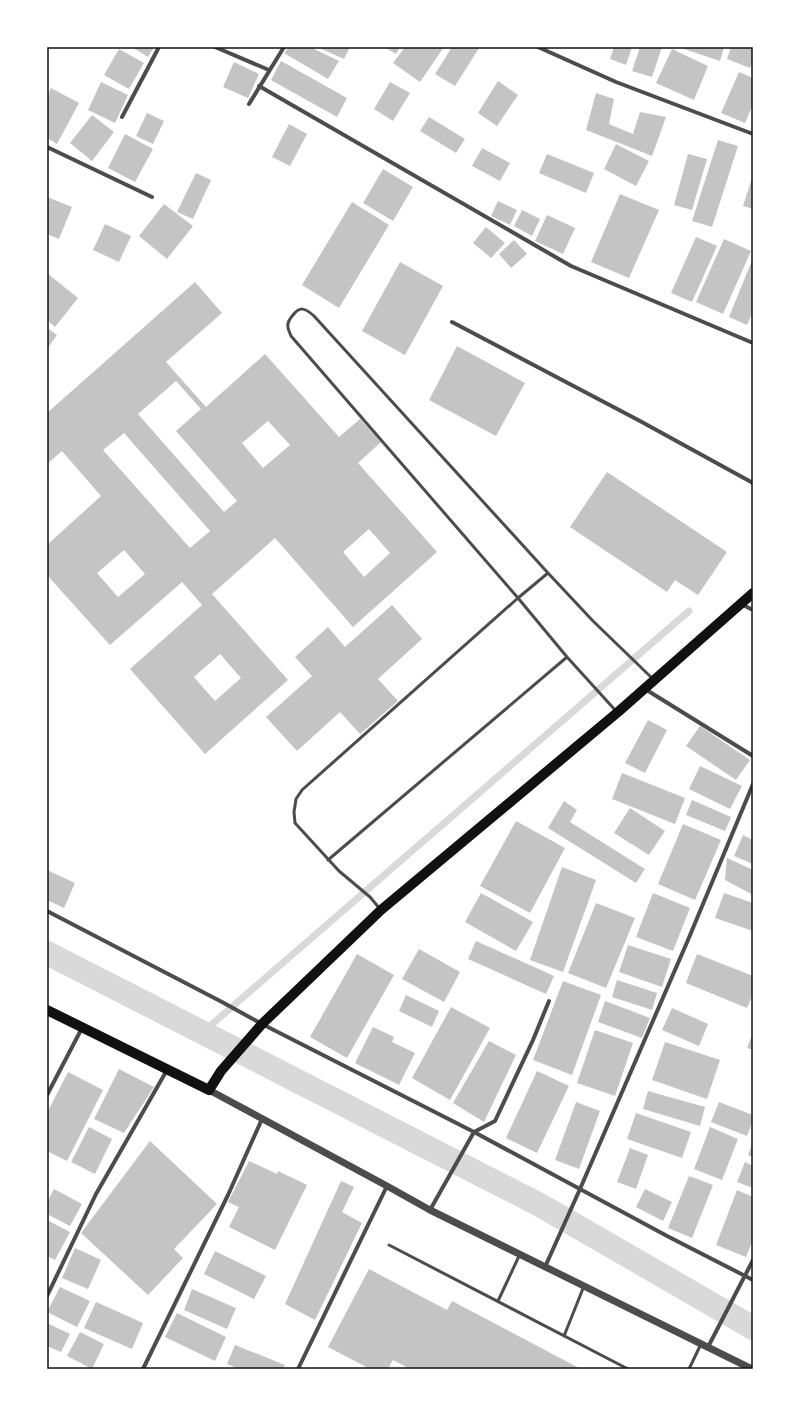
<svg xmlns="http://www.w3.org/2000/svg" width="800" height="1416" font-family="'Work Sans',sans-serif">
<rect width="100%" height="100%" fill="#fff"/>
<g fill="none" stroke-linecap="round" stroke-linejoin="round">
<path stroke="#d9d9d9" stroke-width="7" d="M203,1032L689,611"/>
<path stroke="#d9d9d9" stroke-width="24" d="M47,953L540,1205L753,1328"/>
</g>
<path fill="#c4c4c4" fill-rule="evenodd" d="M132,47H154L148,57Z
M289,47H310L339,61L328,79L284,53Z
M317,47H350L344,59Z
M384,47H400L396,54Z
M405,47H444L420,82L393,63Z
M452,47L479,48L455,86L435,74Z
M614,47H632L626,65L610,59Z
M640,47H662L652,77L632,71Z
M678,47H724L720,61Z
M731,47H753V61L750,68L727,59Z
M119,49L144,63L129,89L104,75Z
M672,49L708,66L694,100L656,83Z
M281,61L347,98L337,117L271,80Z
M234,62L259,74L248,98L223,87Z
M739,72L753,78V104L745,123L721,113Z
M498,81L518,95L497,126L478,113Z
M101,82L128,95L115,123L88,110Z
M390,82L410,93L393,121L374,109Z
M51,88L79,103L57,144L47,138V97Z
M596,93L614,99L609,124L633,134L640,112L666,117L652,156L586,130Z
M147,113L164,121L153,144L136,136Z
M92,115L114,132L92,161L70,143Z
M429,117L465,139L456,153L420,131Z
M289,124L307,134L290,166L272,157Z
M125,134L153,149L135,182L108,168Z
M718,140L738,146L712,227L692,221Z
M616,144L649,161L636,186L604,169Z
M482,148L510,163L500,181L472,166Z
M547,154L594,173L586,193L539,173Z
M688,154L707,159L692,210L674,205Z
M383,169L413,187L393,221L363,203Z
M196,173L211,180L193,219L177,212Z
M753,175V209L743,206Z
M620,194L659,210L629,278L591,262Z
M47,197L72,207L59,239L47,234Z
M498,201L517,210L510,225L491,216Z
M352,202L389,225L339,308L302,285Z
M164,204L193,226L167,259L139,236Z
M522,210L540,219L532,236L514,226Z
M547,215L575,228L563,254L535,241Z
M105,224L131,236L119,262L93,250Z
M486,227L505,243L491,258L473,243Z
M696,237L717,246L692,302L671,293Z
M724,239L751,251L723,314L696,302Z
M514,240L527,254L511,268L499,254Z
M753,258V311L747,325L729,317Z
M400,262L443,286L405,355L362,331Z
M47,273L78,298L55,327L47,320Z
M195,282L222,313L166,362L206,407L265,354L339,437L360,419L381,442L358,463L437,552L353,627L275,538L212,594L288,680L205,754L130,669L202,605L182,582L110,645L47,575V545L101,496L62,451L47,464V413ZM176,381L201,409L176,431L237,501L224,512L138,414ZM268,421L290,445L263,468L242,443ZM124,433L210,531L190,548L103,450ZM369,529L390,553L364,577L343,552ZM124,550L145,574L118,597L97,573ZM220,654L241,678L215,701L194,677Z
M47,328L57,335L47,349Z
M457,346L525,383L496,436L429,400Z
M607,472L727,552L698,595L675,580L667,592L570,527Z
M392,605L422,639L378,679L398,701L360,734L340,712L297,751L266,717L312,676L295,657L328,627L345,647Z
M648,720L667,730L645,773L625,763Z
M700,726L750,760L736,780L686,746Z
M700,766L742,786L730,809L689,789Z
M622,773L685,798L675,824L612,799Z
M692,800L731,817L725,831L686,815Z
M564,801L577,810L570,822L645,869L636,883L548,828Z
M630,808L665,831L649,855L614,833Z
M516,821L565,848L530,913L480,886Z
M683,824L721,840L695,900L658,884Z
M743,835L753,840V864L734,856Z
M727,858L753,870V895L725,880Z
M562,867L596,880L563,972L530,960Z
M47,870L75,883L64,908L47,900Z
M481,893L533,922L516,951L465,922Z
M653,893L690,908L673,951L636,937Z
M724,893L753,903V931L715,918Z
M596,903L635,918L606,988L568,973Z
M476,941L554,976L546,994L468,959Z
M628,945L671,959L662,987L619,972Z
M419,949L460,972L444,1002L402,979Z
M357,954L394,975L347,1058L310,1037Z
M697,954L753,976V994L747,1008L686,983Z
M617,980L657,993L652,1010L612,997Z
M563,981L601,995L572,1075L533,1060Z
M406,995L439,1011L432,1027L399,1011Z
M605,1001L650,1018L642,1038L598,1022Z
M451,1007L490,1028L450,1100L412,1078Z
M672,1008L708,1024L699,1046L662,1030Z
M373,1027L394,1037L392,1042L415,1053L399,1085L355,1063Z
M595,1030L633,1043L615,1096L577,1083Z
M753,1033V1050L747,1048Z
M489,1041L516,1055L484,1122L453,1103Z
M665,1042L720,1060L707,1099L652,1080Z
M119,1069L154,1087L124,1133L94,1119Z
M537,1071L569,1086L537,1153L506,1138Z
M68,1072L103,1090L67,1161L47,1151V1113Z
M648,1091L705,1107L700,1126L643,1109Z
M576,1102L600,1111L579,1169L555,1160Z
M719,1102L753,1115V1120L747,1136L711,1122Z
M636,1113L691,1132L682,1158L627,1139Z
M89,1127L112,1139L95,1174L71,1162Z
M710,1127L738,1139L722,1180L694,1169Z
M150,1141L217,1204L174,1249L183,1258L148,1295L81,1233Z
M753,1142V1157L748,1155Z
M630,1148L648,1155L636,1189L617,1182Z
M249,1161L277,1174L278,1171L307,1185L275,1250L229,1227L239,1207L228,1202Z
M745,1162L753,1166V1188L737,1182Z
M689,1176L713,1185L692,1238L668,1228Z
M341,1181L354,1187L342,1212L362,1223L315,1320L285,1304Z
M54,1189L82,1204L70,1226L47,1214V1202Z
M645,1189L672,1202L663,1221L636,1207Z
M737,1190L753,1197V1239L746,1257L716,1245Z
M47,1220L70,1232L55,1260L47,1256Z
M75,1248L101,1260L88,1289L62,1278Z
M215,1251L266,1276L254,1299L204,1274Z
M369,1269L447,1310L452,1301L581,1369H410L393,1360L388,1369H370L328,1347Z
M60,1287L90,1301L77,1327L47,1312Z
M192,1289L236,1308L227,1329L184,1310Z
M96,1302L143,1323L132,1349L84,1328Z
M177,1313L226,1337L215,1361L165,1337Z
M47,1323L70,1334L61,1352L47,1346Z
M80,1332L104,1344L92,1369L67,1356Z
M235,1345L285,1365L283,1369H239L227,1364Z"/>
<g fill="none" stroke-linecap="round" stroke-linejoin="round">
<path stroke="#4c4c4c" stroke-width="3" d="M616,711L567,657L518,598L291,336C290,333 288,330 288,327C287,322 290,319 293,315C300,306 305,308 314,316L548,573L593,621L653,679
M328,860L567,657
M380,909L370,897L339,871L295,823L294,812L296,799L302,790L518,598L548,573
M389,1245L628,1369
M498,1301L520,1254
M564,1336L584,1286
M689,1369L701,1344"/>
<path stroke="#4c4c4c" stroke-width="4" d="M215,47L269,70
M538,47L616,82L753,134
M259,86L571,266L753,343
M249,104L284,47
M122,117L159,47
M47,147L152,197
M452,322L640,421L753,483
M741,604L753,610
M645,689L753,756
M47,911L222,1002L262,1024L474,1132L669,1237L753,1280
M47,1095L82,1028
M430,1210L474,1132L495,1121L533,1040L549,1001
M545,1267L580,1189L688,940L753,784
M47,1296L96,1194L167,1070
M708,1347L753,1260
M143,1369L228,1195L262,1119
M298,1369L387,1186"/>
<path stroke="#4c4c4c" stroke-width="7" d="M209,1090L387,1186L430,1210L752,1369"/>
<path stroke="#111" stroke-width="10" d="M47,1010L209,1090L221,1071L262,1024L381,910L618,712L753,593"/>
</g>
<rect width="800" height="1416" fill="none" stroke="#ffffff" stroke-width="96"/>
<rect x="48" y="48" width="704" height="1320" fill="none" stroke="#111" stroke-width="1.5"/>
</svg>
